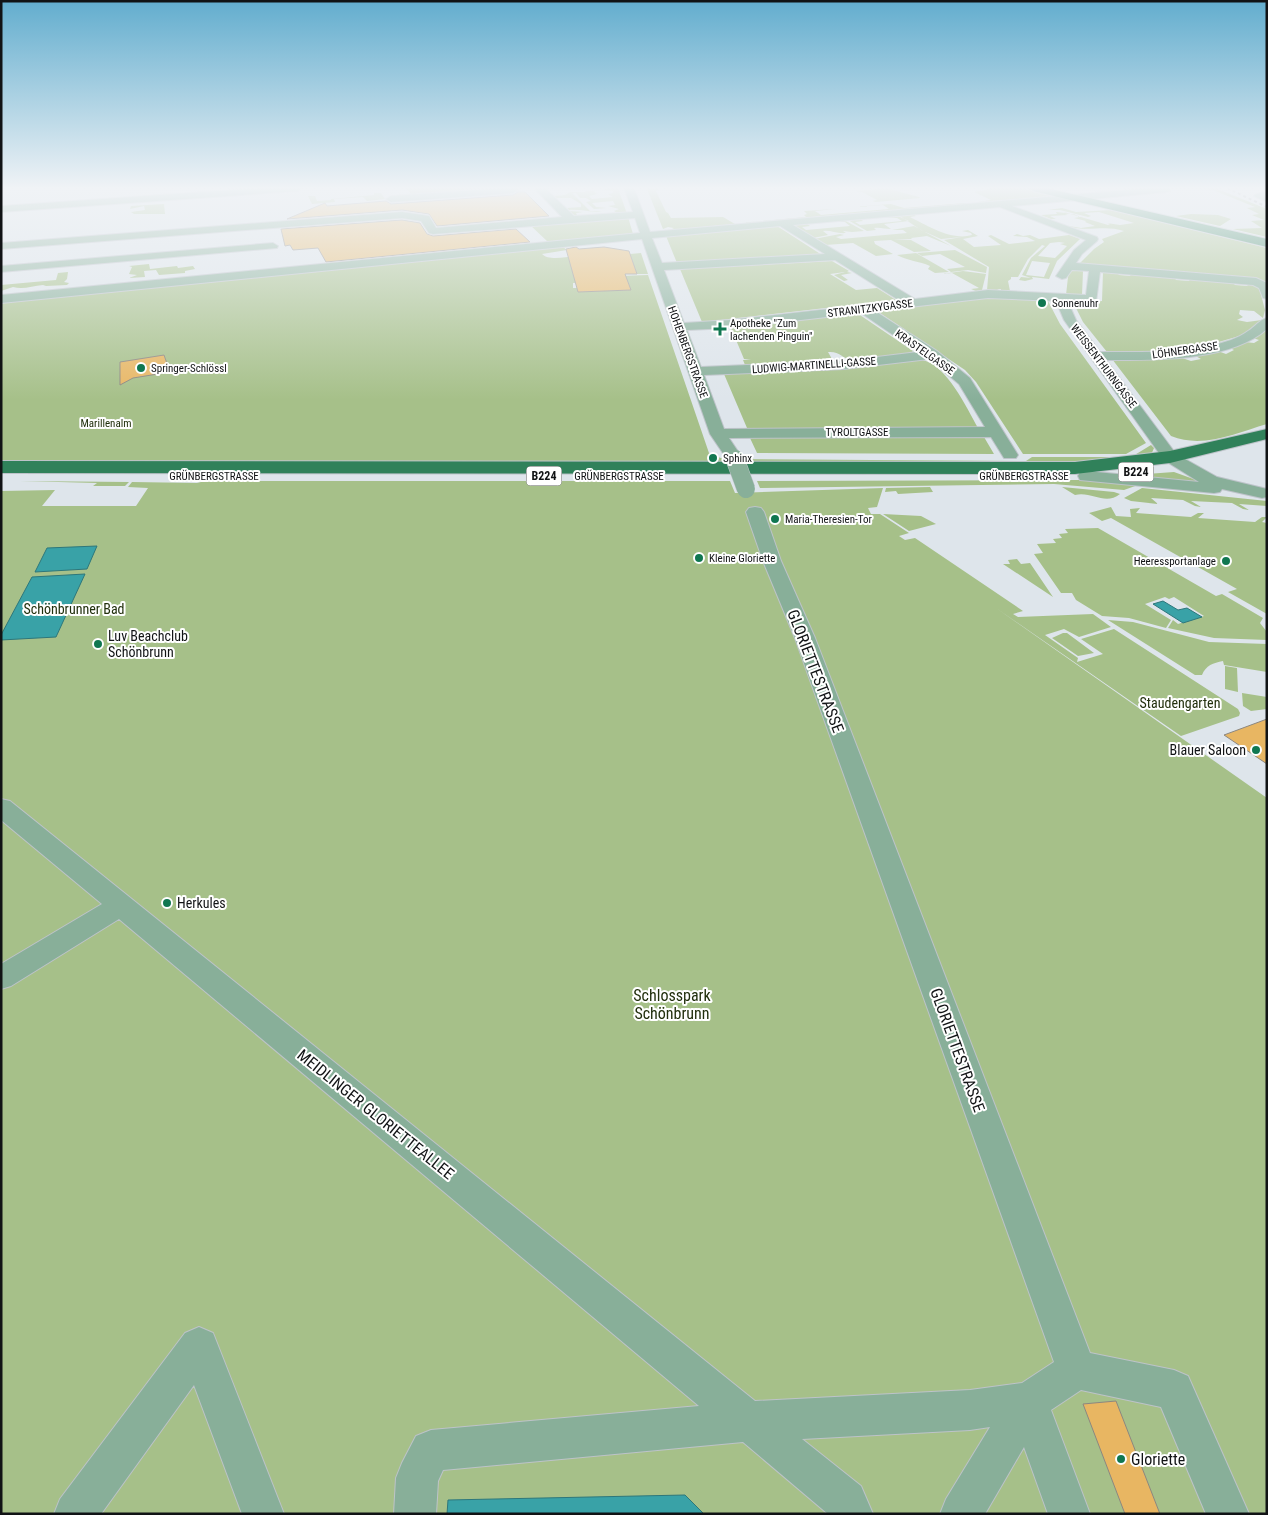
<svg xmlns="http://www.w3.org/2000/svg" width="1268" height="1515" font-family="'Roboto Condensed',sans-serif">
<rect width="100%" height="100%" fill="#dee5eb"/>
<path fill="#a6c089" fill-rule="evenodd" d="M406,188H478L481,191L406,195L411,194Z
M609,188H618L627,214L576,217L569,211L583,212L576,213L578,217L619,214L614,211L619,209L608,206L615,205L613,201L592,203L596,207L607,208L594,209L586,202L591,201L586,198H580L576,193H572L590,211H602C589,213 582,209 569,210L567,208L581,207V204L571,198H556L554,196L565,195L570,192H586L585,191L600,190L594,191L597,194L589,196L592,199L613,197L608,194L613,193V191L603,190Z
M886,188L919,197L920,198L876,202L872,201L877,200L862,192L855,191Z
M993,188H1021L1051,195L1050,197L978,202L991,200L974,192Z
M1171,188H1215L1267,209V237L1233,229L1262,228L1251,221L1264,220L1252,215L1259,214L1247,208L1255,207L1213,190Z
M647,189H659L656,191L666,212L668,213L671,218L723,217L735,224L670,230L674,228L668,227L663,229Z
M374,193H381L385,199L367,201L363,197L334,199L335,202L312,204L308,196H315L317,201L331,200V199L374,195Z
M965,203L967,204L740,223L806,217L804,215L807,214L804,211L835,209L815,211L821,215L889,209L883,205L853,207L891,204L904,208Z
M164,204L165,214H131H134L131,212L145,210L144,206L130,209L131,206Z
M1062,208L1076,212L1111,210L1267,248V283L1079,264L1094,249L1104,242L1102,239L1124,231C1103,224 1088,233 1069,226L1081,228L1095,226L1085,222L1086,221L1074,218L1080,217C1076,214 1070,213 1065,214L1068,215L1050,216L1056,219H1051L1041,215L1057,214L1056,212L1066,213L1064,212L1108,225L1110,224L1107,223L1120,225L1134,223L1099,212L1084,213L1091,216L1088,217L1060,210H1048Z
M912,214L916,216L910,217C928,226 952,241 972,235L971,233L962,231L968,230L978,236L963,239L974,247L1001,245L988,236L991,235L1009,244L1035,241L1027,237L1013,236L1017,234L1023,236L1030,235L1039,239L1069,235L1080,239L1057,261L1049,279L1032,277L1033,279L1025,281L1019,280L1021,277L1031,278L1022,275L1031,258L1045,246L1042,245L1028,259L1018,277H1011V279L1008,281L1010,291L1001,290V289H997L999,290H987L989,267L944,240L962,237L941,239L921,230L900,216ZM1059,242L1065,243L1060,244L1067,246L1055,258L1038,256L1050,243ZM1032,261L1050,263L1044,277L1026,275Z
M1191,214L1218,215L1231,219L1220,226L1176,216Z
M898,216L909,221L884,224L891,229C885,229 880,227 874,228L876,230L867,231L848,220L860,219L863,221L855,222L860,225L902,221L897,218L884,217Z
M628,217L633,234L548,242L529,224Z
M844,220L864,231L852,232L843,231L846,233C837,234 831,230 823,231L828,235L813,238L792,225L807,224L810,226L802,227L806,230L850,226L845,222H832Z
M777,226L822,255L677,263L666,236Z
M914,226L951,246L927,236L911,238L912,239H893L911,240L931,251L914,252L891,240L874,241L875,244L893,254L876,256L853,243L825,245L814,239L840,234L844,235L836,237L841,239L907,233L903,230H892Z
M563,247L567,250L542,254C549,261 565,257 575,256L611,282L573,283V288H577L578,292L631,290L628,282L619,276L648,275L709,453L723,459L1026,461L1032,457H1120L1133,456L1151,445L1154,448L1151,455L1101,462L1,464V303Z
M955,250L987,267L986,273L968,270L951,272L947,269L965,267L940,254L922,256L917,253Z
M641,253L648,274H637L630,254Z
M916,253L949,272L935,273L928,269L930,266C919,261 908,261 897,255Z
M832,261L849,271L847,272L852,273L841,275L848,280L844,281L834,275L845,272L830,274L856,290L877,288L896,300L702,322L680,269Z
M149,264L150,269L177,266L178,268L193,266L195,269L185,271V273L159,275L156,270L144,271L145,277L129,278L137,275L129,274L132,267L129,266Z
M1072,268L1089,270L1083,271L1082,295H1066L1068,277Z
M963,271L986,274L982,290L976,291L971,289L979,288L952,273L942,274Z
M68,272L67,279L64,282L69,283L67,285L46,286L43,285C32,286 23,290 13,287L1,291V285L56,280L58,273Z
M1103,272H1117L1119,275L1130,276L1132,273L1174,277L1176,280L1189,281L1191,278L1231,281L1235,285L1247,286L1250,283L1259,287L1265,310L1263,318L1254,311L1240,310L1239,314L1243,317L1237,320L1247,322L1262,320L1243,335L1215,343L1173,352H1107L1083,322L1073,302L1102,301Z
M990,296L1048,301L1060,324L1146,443L1126,454H1023L976,382L965,370L877,311Z
M857,313L913,351L911,353L852,360C841,358 840,351 828,352L832,359L828,362L745,365L743,360H751L744,359L731,328Z
M1264,330H1267V424C1236,433 1203,449 1171,436L1112,359L1176,356L1191,361L1201,359L1192,354L1215,350L1226,354L1234,350L1228,347L1245,342L1254,343L1259,340L1253,338Z
M922,360C946,364 967,408 978,428H747L724,374L843,369Z
M984,437L994,454L757,453L750,438Z
M1174,472L1199,481L1196,482L1119,476Z
M1079,480L1138,485L1124,490L1054,484L760,488L757,481Z
M20,481L129,482L125,486H93L97,483Z
M205,481H730L735,493L883,488L877,507L868,508L871,514H880L909,533L899,536L905,540L915,538L1023,611L1013,614L1018,617L1093,614L1111,627L1079,637L1064,629L1045,635L1078,658L1077,662L1103,654L1081,639L1114,629L1238,709L1240,713L1239,716L1181,736L996,608L1267,798V1514H1V491L55,490L42,506H136L148,488L128,487L132,482L197,483Z
M930,487L933,492L898,494L896,491L885,492L886,488Z
M1062,487L1114,492L1120,494C1105,506 1092,491 1075,495Z
M1142,488L1267,501V506L1239,504L1249,510L1243,509L1232,503L1191,501L1201,507L1195,506L1183,500L1151,498L1158,504L1131,501L1124,498Z
M1111,507L1116,516L1131,517L1130,509L1140,508L1136,513L1191,517L1198,513H1204L1198,518L1255,522L1262,517H1267L1262,522L1267,523V614L1228,592L1237,589L1111,518L1102,521L1089,513Z
M883,514L921,516L936,524L909,531Z
M1098,528L1216,596L1222,594L1263,618L1260,623L1267,632V640L1214,638L1168,628L1173,620L1178,624L1204,616L1174,597L1169,599L1165,597L1145,604L1171,620L1166,628L1129,618L1102,616L1076,600L1072,593H1061L1034,554L1043,553L1037,544L1056,543L1053,539L1062,538L1059,534L1068,533L1065,529Z
M1017,559L1021,564L1030,563L1053,597L1003,564H1010L1008,560Z
M1108,620L1133,622L1209,642L1267,644V672L1224,665L1223,661C1213,663 1206,665 1202,675H1195Z
M1063,633H1067L1094,653L1078,656L1052,638Z
M1225,666L1237,668L1238,692L1225,689Z
M1242,693L1267,697V709L1251,711L1243,706Z"/>
<path fill="#39a2a7" stroke="#2d777b" d="M97,546L87,569L35,572L47,548Z
M85,574L56,637L1,640V635L32,577Z
M1163,601L1178,610L1187,608L1202,617L1183,623L1153,604Z
M685,1495L704,1514H447L448,1500Z"/>
<path fill="#e8b662" stroke="#8c8780" d="M518,192H525L549,216L437,226L429,214L402,210L287,219L325,203L327,206L386,201L391,204L513,195Z
M402,220L420,223L427,234L433,236L516,229L530,242L326,262L318,248L293,250L290,245L285,246L281,229Z
M576,247L579,249L604,247L629,251L637,274H625L631,290L578,292L566,249Z
M164,355L170,372L133,378L120,385V362Z
M1267,719V764L1224,735Z
M1116,1401L1160,1514H1125L1083,1404Z"/>
<g fill="none" stroke-linecap="round" stroke-linejoin="round">
<defs>
<path id="minor" d="M260,188H303L298,191L1,212V206Z
M503,188H516L518,190L513,193L391,202L386,199L391,196Z
M534,188H550L547,190L574,216L633,212L624,188H634L650,232L1148,188H1171L1170,191L1167,192L1012,206L1097,237L1098,239L1097,241L1082,254L1076,263L1256,278L1267,283V299L1263,298L1259,288L1253,285L1100,272L1096,302H1068L1076,320L1100,352C1142,352 1190,354 1231,340C1236,338 1243,335 1248,331C1255,327 1259,320 1267,318V329C1230,362 1153,360 1106,360L1176,454L1217,477L1267,489V497L1262,498L1222,489L1220,492L1214,493L1080,480L1078,476L1080,472L1086,471L1199,482L1164,460L1064,320L1056,301L988,298L875,311L937,351L970,378L1018,455L1016,458H1004L991,437L729,438L743,459L741,462H729L710,434L642,239L1,303V295L640,233L635,218L433,234L429,233L421,221L402,218L1,249V243L402,212L429,216L436,228L562,217ZM1000,207L1086,240L1074,250L1056,276L1062,279L1066,278L1072,270L1089,271L1086,295L988,290L915,299L793,225ZM780,226L825,254L662,263L652,238ZM835,260L900,301L731,320L684,323L664,270ZM861,313L918,352L844,361L701,367L687,330L731,328ZM929,359L959,384L985,427L724,429L704,375L844,369Z
M1267,191V202L1254,196L1256,194Z
M273,243L278,246L277,248L1,272V266Z
M755,507L761,508L764,512L781,561L815,638L1090,1353L1174,1370L1188,1376L1249,1514H1206L1161,1407L1081,1390L1051,1410L1090,1514H1048L1024,1447L985,1514H940L946,1499L990,1427L970,1430L802,1439L861,1486L873,1514H828L743,1442L443,1470L438,1481L436,1514H394L396,1478L402,1463L416,1436L431,1430L699,1406L119,919L11,986L1,989V964L102,904L1,820V799L10,801L755,1401L970,1390L1022,1383L1054,1362L795,638L763,561L746,512L749,508Z
M199,1327L213,1333L284,1514H242L194,1385L101,1514H54L60,1499L185,1333Z"/>
<path id="major" d="M1028,188H1046L1267,239V247L1033,191Z
M1267,429V439L1170,463L1075,474L1,473V461L1075,462L1170,451Z"/>
</defs>
<use href="#minor" stroke="#bdc3c9" stroke-width="2"/>
<use href="#major" stroke="#bdc3c9" stroke-width="2"/>
<use href="#minor" fill="#88af99" fill-rule="evenodd"/>
<use href="#major" fill="#30815a" fill-rule="evenodd"/>
<path stroke="#7f8488" stroke-width="2" stroke-dasharray="3 3" stroke-linecap="butt" d="M1227,188L1267,207"/>
<defs>
<path id="minor-bridge" d="M735,459L746,489"/>
</defs>
<use href="#minor-bridge" stroke="#bdc3c9" stroke-width="19" stroke-linecap="butt"/>
<use href="#minor-bridge" stroke="#88af99" stroke-width="18"/>
</g>
<linearGradient id="sky" x2="0" y2="1"><stop stop-color="#62adce"/><stop offset="0.47" stop-color="#f0f3f6"/><stop offset="1" stop-color="#f0f3f6" stop-opacity="0"/></linearGradient>
<rect width="1268" height="400" fill="url(#sky)"/>
<g fill="#107750" stroke="#fff" stroke-width="2">
<circle cx="1042" cy="303" r="5"/>
<path d="M717.5 321.5h5v5h5v5h-5v5h-5v-5h-5v-5h5z"/>
<circle cx="141" cy="368" r="5"/>
<circle cx="713" cy="458" r="5"/>
<circle cx="775" cy="519" r="5"/>
<circle cx="699" cy="558" r="5"/>
<circle cx="1226" cy="561" r="5"/>
<circle cx="98" cy="644" r="5"/>
<circle cx="1256" cy="750" r="5"/>
<circle cx="167" cy="903" r="5"/>
<circle cx="1121" cy="1459" r="5"/>
</g>
<g text-anchor="middle" stroke-width="4" stroke-linejoin="round" paint-order="stroke">
<g font-size="11" fill="#111315" stroke="#fff" text-anchor="start">
<text x="1052" y="307">Sonnenuhr</text>
<text x="730" y="327">Apotheke "Zum<tspan x="730" dy="13">lachenden Pinguin"</tspan></text>
<text x="151" y="372">Springer-Schlössl</text>
<text x="723" y="462">Sphinx</text>
<text x="785" y="523">Maria-Theresien-Tor</text>
<text x="709" y="562">Kleine Gloriette</text>
<text x="1216" y="565" text-anchor="end">Heeressportanlage</text>
</g>
<g font-size="11" fill="#111315" stroke="#fff">
<text transform="translate(870 308) rotate(-7)" y="4">STRANITZKYGASSE</text>
<text transform="translate(1185 350) rotate(-8)" y="4">LÖHNERGASSE</text>
<text transform="translate(688 352) rotate(70)" y="4">HOHENBERGSTRASSE</text>
<text transform="translate(925 352) rotate(35)" y="4">KRASTELGASSE</text>
<text transform="translate(814 365) rotate(-4)" y="4">LUDWIG-MARTINELLI-GASSE</text>
<text transform="translate(1104 366) rotate(53)" y="4">WEISSENTHURNGASSE</text>
<text x="857" y="436">TYROLTGASSE</text>
<text x="214" y="480">GRÜNBERGSTRASSE</text>
<text x="619" y="480">GRÜNBERGSTRASSE</text>
<text x="1024" y="480">GRÜNBERGSTRASSE</text>
</g>
<g font-size="11" fill="#212f0c" stroke="#fff">
<text x="106" y="427">Marillenalm</text>
</g>
<g fill="#fff" stroke="#585a5b" stroke-width="1">
<rect x="1118.5" y="462.5" width="35" height="19" rx="4"/>
<rect x="526.5" y="466.5" width="35" height="19" rx="4"/>
</g>
<g font-size="12" font-weight="bold" fill="#111315">
<text x="1136" y="476">B224</text>
<text x="544" y="480">B224</text>
</g>
<g font-size="14" fill="#212f0c" stroke="#fff">
<text x="74" y="614">Schönbrunner Bad</text>
<text x="1180" y="708">Staudengarten</text>
</g>
<g font-size="14" fill="#111315" stroke="#fff" text-anchor="start">
<text x="108" y="641">Luv Beachclub<tspan x="108" dy="16">Schönbrunn</tspan></text>
<text x="1246" y="755" text-anchor="end">Blauer Saloon</text>
<text x="177" y="908">Herkules</text>
</g>
<g font-size="16" fill="#111315" stroke="#fff">
<text transform="translate(816 671) rotate(69)" y="6">GLORIETTESTRASSE</text>
<text transform="translate(958 1050) rotate(70)" y="6">GLORIETTESTRASSE</text>
<text transform="translate(376 1114) rotate(39)" y="6">MEIDLINGER GLORIETTEALLEE</text>
</g>
<g font-size="16" fill="#212f0c" stroke="#fff">
<text x="672" y="1001">Schlosspark<tspan x="672" dy="18">Schönbrunn</tspan></text>
</g>
<g font-size="16" fill="#111315" stroke="#fff" text-anchor="start">
<text x="1131" y="1465">Gloriette</text>
</g>
</g>
<rect width="1268" height="1515" fill="none" stroke="#111315" stroke-width="5"/>
</svg>
